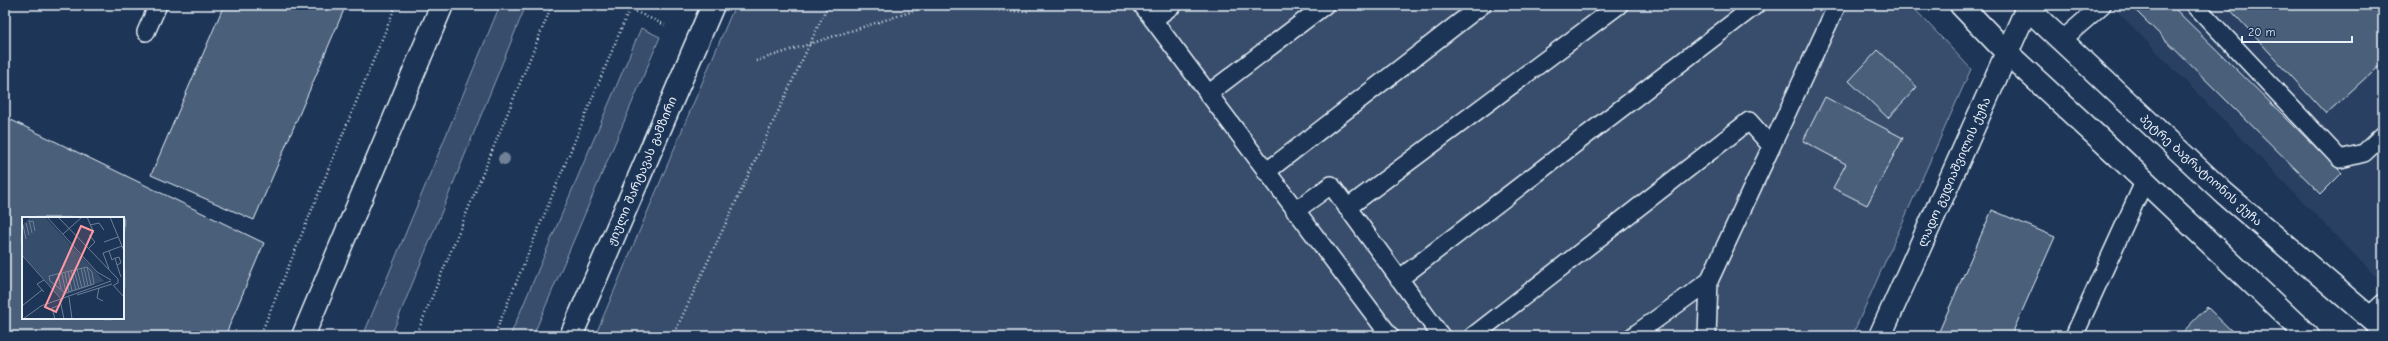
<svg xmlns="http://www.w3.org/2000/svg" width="2388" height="341" font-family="'Comic Neue','Noto Sans Georgian',sans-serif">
<rect width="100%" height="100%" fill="#1d3557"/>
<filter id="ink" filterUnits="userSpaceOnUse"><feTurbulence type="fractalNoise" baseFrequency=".025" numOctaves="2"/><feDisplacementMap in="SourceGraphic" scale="8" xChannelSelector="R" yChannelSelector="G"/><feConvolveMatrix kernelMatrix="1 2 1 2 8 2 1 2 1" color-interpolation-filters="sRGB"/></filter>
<g filter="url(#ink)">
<path fill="#2a4162" d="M2111,5H2383V284L2123,17Z"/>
<path fill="#374d6c" stroke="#909fb2" d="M500,5H526L391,336H363Z
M735,5H1911L1971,69L1852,336H595Z
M641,28L660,37L533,336H510Z"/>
<path fill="#495e7a" stroke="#e8f1f8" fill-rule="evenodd" d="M224,5H346L254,220L151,175Z
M2138,5H2171L2342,173L2321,194L2134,9Z
M2226,5H2383V62L2326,114Z
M1878,50L1917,87L1888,118L1849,81Z
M1825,97L1903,138L1867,205L1833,188L1846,164L1803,141Z
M5,117L264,243L225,336H5ZM23,218H123V318H23Z
M1992,210L2055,237L2011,336H1937Z
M2207,307L2237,336H2179Z
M1053,335L1126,336H1129H1048Z"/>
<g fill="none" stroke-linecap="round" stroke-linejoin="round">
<defs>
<path id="lane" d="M1142,5L1390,336
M2195,5L2340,159L2364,153L2383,135
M1153,20L1173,5
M146,32L158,5
M2061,41L2102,5
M1208,94L1325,5
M1266,172L1482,5
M1347,208L1619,5
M1295,211L1331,185L1441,336
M1399,279L1756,5
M2368,317L2383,303
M1473,336L1749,121L1771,146
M1633,336L1709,281
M1707,336L1709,281L1837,5
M2074,336L2145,180"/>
<path id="street" d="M1880,336L2027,8"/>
<path id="secondary" d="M303,336L442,5
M571,336L713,5"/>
<path id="primary" d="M1961,5L2007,53L2112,150L2308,336
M2024,5L2224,193L2383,329"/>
</defs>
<use href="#lane" stroke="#e8f1f8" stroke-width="20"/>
<use href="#street" stroke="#e8f1f8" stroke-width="25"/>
<use href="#secondary" stroke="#e8f1f8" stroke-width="25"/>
<use href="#primary" stroke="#e8f1f8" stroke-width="25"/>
<path stroke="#e8f1f8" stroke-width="2.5" stroke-dasharray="1 3" stroke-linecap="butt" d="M621,5L665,25
M927,5L1026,12L1034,5
M756,61L929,6
M260,336L396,5
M416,336L552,5
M494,336L631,5
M673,336L828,5"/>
<use href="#lane" stroke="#1d3557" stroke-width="17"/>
<use href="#street" stroke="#1d3557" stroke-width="22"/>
<use href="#secondary" stroke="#1d3557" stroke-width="22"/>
<use href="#primary" stroke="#1d3557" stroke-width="22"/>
</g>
<circle fill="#708198" cx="504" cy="159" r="6"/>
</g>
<g text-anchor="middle" stroke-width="3" stroke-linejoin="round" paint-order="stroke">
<g font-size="12" fill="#e8f1f8" stroke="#1d3557">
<text transform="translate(2201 170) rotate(42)" y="4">პეტრე ბაგრატიონის ქუჩა</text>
<text transform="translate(642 171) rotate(-67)" y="4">ჟიული შარტავას გამზირი</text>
<text transform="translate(1954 172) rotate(-66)" y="4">ლადო გუდიაშვილის ქუჩა</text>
</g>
</g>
<g transform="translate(22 217)">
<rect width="102" height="102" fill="#1d3557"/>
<path d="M9,0H23L82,64L38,80L0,37V8Z" fill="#374d6c"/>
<path fill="none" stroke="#6e8097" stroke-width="1" d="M25,0L75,55L89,63M36,0L96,62V66L92,68M65,0L72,16M88,0L102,34M7,3L10,16M8,5L11,4L13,14M4,6L7,18M1,8L4,22M68,8L77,6L82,13M41,17L60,0M82,25L96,20M66,32L73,25L67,18M87,34L90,43L93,41H94L97,40L99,46L95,48L93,41M0,38L39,82M95,48L99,60M65,50L70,55L72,67L43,76L28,64L27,59ZM65,50L69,68M59,51L63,70M62,51L66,69M55,52L60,71M87,52L81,36L100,29M49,53L54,73M52,53L57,72M46,54L50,74M36,56L39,72M43,56L47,75M40,57L44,76M22,63L15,67L22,75M91,68L102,80M77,71L75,81L81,84M55,78L90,67M47,80L50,102M38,83L42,102M0,89L20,73M1,102L19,89L89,64M33,102L30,91L38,88"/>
<path fill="#ff9aa2" fill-opacity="0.15" stroke="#ff9aa2" stroke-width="2" d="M59,9L71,14L34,95L23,90Z"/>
<rect width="102" height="102" fill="none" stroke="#e8f1f8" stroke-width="2"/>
</g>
<rect width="2388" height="341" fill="none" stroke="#1d3557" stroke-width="20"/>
<rect x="10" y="10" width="2368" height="321" fill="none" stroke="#e8f1f8" stroke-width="1.5" filter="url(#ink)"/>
<path d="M2242 36v6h110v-6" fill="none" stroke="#e8f1f8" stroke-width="2"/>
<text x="2248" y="36" font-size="12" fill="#e8f1f8" stroke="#1d3557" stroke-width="3" paint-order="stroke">20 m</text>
</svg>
